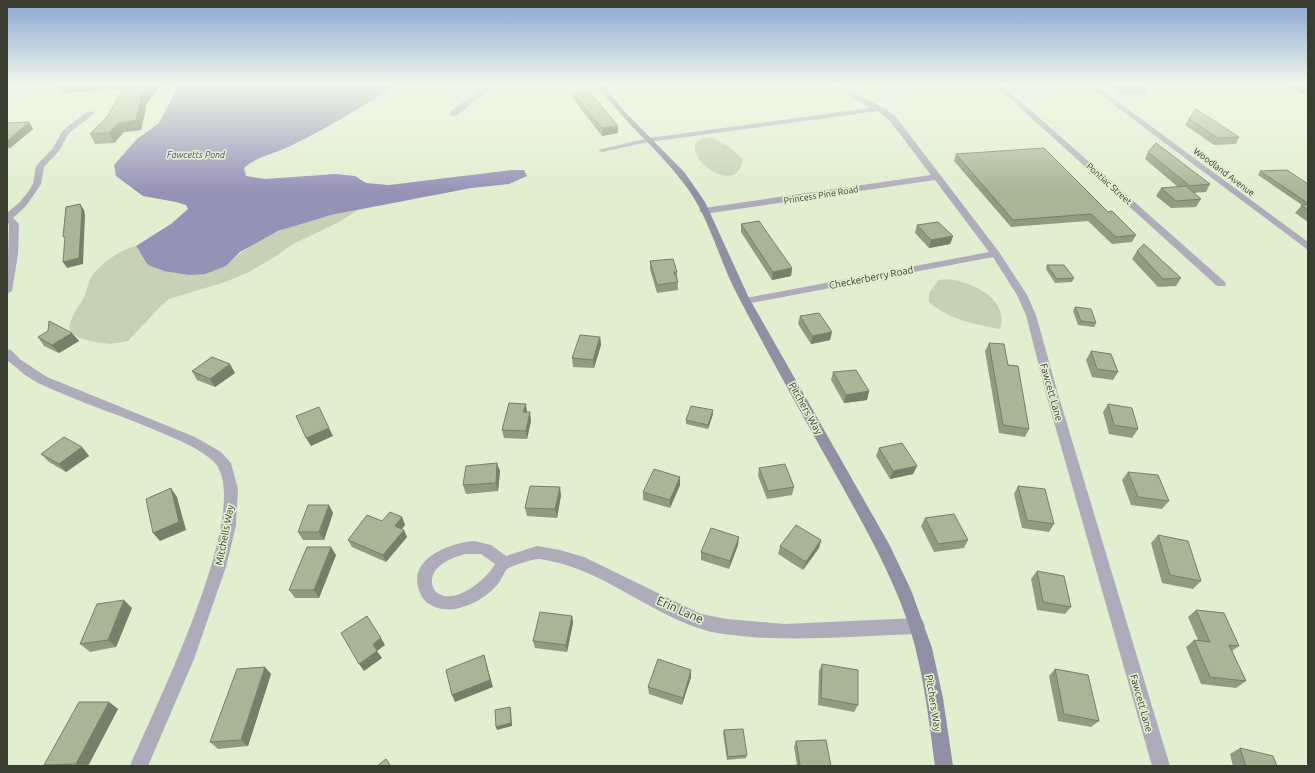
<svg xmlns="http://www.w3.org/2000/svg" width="1315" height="773" font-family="Ubuntu,sans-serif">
<rect width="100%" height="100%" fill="#e1eecf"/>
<path fill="#c6d1b6" d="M712,137L729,147L743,159C736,206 662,140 712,137Z
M358,210L339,222L293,244L273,258L249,272L225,282L169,299L159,308L128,341L110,344L94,342L79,338L69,330C71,315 76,311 83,299C87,292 88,281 92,276C101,263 122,249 136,246L139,252L226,266C262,231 310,218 358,210Z
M948,279C972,282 1010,299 1000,329C975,324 949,320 929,302V293L939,280Z"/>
<path fill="#9691b7" d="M179,84H399C362,106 325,130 286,148C270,155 258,156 244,168L246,176L265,179L336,174L355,176L366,183L389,185L512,170H524L527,176L509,184L471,188L331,215L278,231L240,252L226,266L205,274L189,275L164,271L148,265L136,246L171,224L188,209L186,205L176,202L143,196L116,176L114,165L137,139L159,123Z"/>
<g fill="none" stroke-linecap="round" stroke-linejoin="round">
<path fill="#aeacba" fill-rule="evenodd" d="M488,84H496L456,116H450V112Z
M829,84H838L886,109L896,117L999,252L1027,295L1036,315L1058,394L1170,766H1152L1046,394L1026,315L1017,295L993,257L746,304L741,301L746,298L989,252L935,180L704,214L699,211L704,208L931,175L890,121L878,111L649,142L602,152L598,150L649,138L871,108Z
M994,84H1001L1225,282L1226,284L1225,286H1217Z
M1086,84H1094L1308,242V250Z
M88,111L95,113L69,133L59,151L44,167L41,184L35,193L26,206L13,218L19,224L18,254L12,291L7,294L9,224L7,222V213L20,202L28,192L33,184L36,166L53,148L63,130Z
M7,349L11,350L21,360L47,377L195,437L221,452L231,463L238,489L236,525L226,567L194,659L148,766H130C150,717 260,500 212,460C198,448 179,440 162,433C121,415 78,402 38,383L25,375L7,360Z
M474,541L491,545L506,556L537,546L560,550L584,557L701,614L727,619L785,624L917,618L923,621L925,626L923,631L917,634C861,636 806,641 750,637C733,635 714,634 698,628C643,609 598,567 540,559C536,558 510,566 507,569C503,574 501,581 497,585C484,600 458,614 438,608C428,605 422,600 419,590C408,558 450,543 474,541ZM466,554H481L495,564C487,579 457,604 439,594C435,592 433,588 432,584C430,566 452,557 466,554Z"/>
<path fill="#918fa3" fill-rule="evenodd" d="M596,84H603L623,110L685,173L705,202L749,298L889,544L911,590L932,648L943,698L953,766H935C929,721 924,676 911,632C894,577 864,526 836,475C803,416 770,357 739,298C720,263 711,222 688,189C661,151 623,122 596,84Z"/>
</g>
<path fill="#909c82" d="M57,84H161L145,106L146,109L141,130L124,132L114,143L95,144L90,134L107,117L123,89L62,93Z
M1109,84H1142L1147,89L1145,94L1123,95Z
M1283,84H1308V97Z
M573,93L618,133L602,136L574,100Z
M1189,119L1239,137L1236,144L1214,145L1185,125Z
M29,122L33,129L10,148L7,149V123Z
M1148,152L1210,184L1206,192L1193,193L1201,199L1196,207L1171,208L1156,196L1161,188L1178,187L1145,159Z
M956,154L1108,212L1136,235L1132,242L1112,244L1088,221L1011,227L954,161Z
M1260,171L1308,184V222L1295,213L1302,205L1258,175Z
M741,224L792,268L791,276L772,280L741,232Z
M917,225L953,236L950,244L929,248L915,233Z
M1137,251L1181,278L1176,286L1158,287L1132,259Z
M650,261L677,272L678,290L657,293L650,269Z
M1047,265L1074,278L1072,282L1055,283L1046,269Z
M1075,307L1096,323L1094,327L1078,325L1073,311Z
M800,316L830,340L811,344L798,324Z
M72,333L79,341L59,353L44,346L38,337Z
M600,337L601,345L594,368L573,367L572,358Z
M989,343L1008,365L1029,429L1025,437L999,433L985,351Z
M1091,351L1118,372L1113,380L1092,377L1086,360Z
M192,371L235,373L215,387L197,380Z
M833,372L869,391L867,400L844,403L831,380Z
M1108,404L1138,429L1132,438L1109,434L1103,412Z
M527,412L531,421L527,439L504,438L502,430Z
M713,414L708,429L686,424V420Z
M82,447L89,456L66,472L49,462L41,454Z
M879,448L917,466L913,474L890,479L876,456Z
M759,468L794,487L792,495L767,499L758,476Z
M500,471L498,491L466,494L463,485Z
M1128,472L1169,501L1162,509L1131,505L1122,480Z
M680,477V485L670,508L643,500V492Z
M1018,486L1054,524L1049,532L1022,528L1014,494Z
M561,495L557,518L527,516L525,508Z
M329,505L333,513L324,540H303L298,532Z
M402,517L405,525L402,529L407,537L386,562L352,547L348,540L382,521Z
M925,518L968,540L964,548L934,552L921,526Z
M1158,535L1201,581L1193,589L1162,583L1151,543Z
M821,540L819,548L803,570L778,554L780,546Z
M738,545L729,569L701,560V552Z
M336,555L319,598H295L289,590Z
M1037,571L1071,607L1065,614L1037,610L1031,579Z
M132,608L116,647L90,652L80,644Z
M1196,610L1239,646L1232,651L1246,681L1236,688L1201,684L1186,647L1194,640H1198L1188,617Z
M572,616L573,623L567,652L535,648L533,641Z
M822,664L858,705L854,712L818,705L819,671Z
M1055,669L1099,721L1091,727L1058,721L1049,676Z
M691,670V677L682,705L649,694L648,687Z
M271,674L248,746L218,749L210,742Z
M109,702L118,709L88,766H46L44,765Z
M724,730L747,755L746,758L727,760L723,733Z
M796,741L831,766L797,765L794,747Z
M1240,748L1277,766H1233L1230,754Z"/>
<path fill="#767f6a" d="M150,84H161L145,106L146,109L141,130L124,132L114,143L109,133Z
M29,122L33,129L10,148L7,144V141Z
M618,126V133L602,136V128Z
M80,204L84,210L85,215L83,264L67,268L63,262Z
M953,236L950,244L929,248L931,240Z
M792,268L791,276L772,280L773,272Z
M832,332L830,340L811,344L812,336Z
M72,333L79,341L59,353L52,345Z
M600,337L601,345L594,368L593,360Z
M230,364L235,373L215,387L210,379Z
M869,391L867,400L844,403L846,395Z
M526,404L527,412H523Z
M713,410V414L708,429V425Z
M530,412L531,421L527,439L526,431Z
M329,428L333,436L311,446L306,438Z
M82,447L89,456L66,472L59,464Z
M497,463L500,471L498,491L496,483Z
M917,466L913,474L890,479L893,471Z
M680,477V485L670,508V500Z
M560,487L561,495L557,518L555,509Z
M171,488L177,497L186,530L160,541L153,533Z
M329,505L333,513L324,540L319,532Z
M402,517L405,525L398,534L395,526Z
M404,530L407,537L386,562L383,555Z
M739,537L738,545L729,569L730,561Z
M821,540L819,548L803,570L806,562Z
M331,547L336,555L319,598L314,590Z
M124,600L132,608L116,647L108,640Z
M572,616L573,623L567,652L566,645Z
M381,638L385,645L377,651L373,644Z
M377,651L382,658L364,671L359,664Z
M484,655L486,662L493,687L455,702L452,695Z
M265,667L271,674L248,746L241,740Z
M691,670V677L682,705L683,698Z
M109,702L118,709L88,766H78L76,764Z
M510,707L511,710L512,726L497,730L496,727Z"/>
<path fill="#a8b597" stroke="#767f6a" d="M126,84H150L139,98L141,100L136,120L119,123L109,133L90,134L107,117Z
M1118,84H1142L1147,89L1126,90Z
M1297,84H1308V90Z
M588,90L618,126L602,128L573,93Z
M1196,109L1239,137L1218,138L1189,119Z
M29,122L7,141V123Z
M1156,143L1210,184L1190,186L1148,152Z
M1044,148L1108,212L1112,211L1136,235L1116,237L1091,214L1013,220L956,154Z
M1287,170L1308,184V202H1306L1260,171Z
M1186,186L1201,199L1176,201L1161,188Z
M80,204L82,210L79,258L63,262L65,237H63L66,207Z
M1308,204V210L1301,205Z
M759,221L792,268L773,272L741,224Z
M938,222L953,236L931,240L917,225Z
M1144,244L1181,278L1163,279L1137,251Z
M673,259L677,272H674L678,282L657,285L650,261Z
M1047,265H1064L1074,278L1057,279Z
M1075,307L1091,309L1096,323L1081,321Z
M819,313L832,332L812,336L800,316Z
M49,321L72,333L52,345L38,337L48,331Z
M580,335L600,337L593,360L572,358Z
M989,343L1004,344L1008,365L1018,366L1029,429L1003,425Z
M1091,351L1111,354L1118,372L1097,369Z
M212,357L230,364L210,379L192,371Z
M856,370L869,391L846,395L833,372Z
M509,403L526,404L523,412H530L526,431L502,430Z
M1108,404L1132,408L1138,429L1114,425Z
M691,406L713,410L708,425L686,420Z
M319,407L329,428L306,438L296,416Z
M64,437L82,447L59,464L41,454Z
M902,443L917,466L893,471L879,448Z
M497,463L496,483L463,485L466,466Z
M785,464L794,487L768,491L759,468Z
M654,469L680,477L670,500L643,492Z
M1128,472L1158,475L1169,501L1138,497Z
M530,486L560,487L555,509L525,508Z
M1018,486L1045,489L1054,524L1027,520Z
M171,488L179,522L153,533L146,499Z
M308,505H329L319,532H298Z
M390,512L402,517L395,526L404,530L383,555L348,540L367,515L382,521Z
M954,514L968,540L938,544L925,518Z
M796,525L821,540L806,562L780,546Z
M711,528L739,537L730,561L701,552Z
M1158,535L1188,541L1201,581L1170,575Z
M307,547H331L314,590H289Z
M1037,571L1064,576L1071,607L1043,602Z
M124,600L108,640L80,644L97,604Z
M1196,610L1224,613L1239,646L1229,645L1246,681L1210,677L1194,640L1210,642Z
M540,612L572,616L566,645L533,641Z
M367,616L381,638L373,644L377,651L359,664L341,633Z
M484,655L490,680L452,695L446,670Z
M658,659L691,670L683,698L648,687Z
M822,664L858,670V705L821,698Z
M265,667L241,740L210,742L237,669Z
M1055,669L1088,675L1099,721L1064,714Z
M79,702H109L76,764L44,765Z
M510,707L511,723L496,727L495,710Z
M743,729L747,755L728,757L724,730Z
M826,740L831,766H782L800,765L796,741Z
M1240,748L1273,756L1277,766H1246Z
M386,759L391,766H377Z"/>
<linearGradient id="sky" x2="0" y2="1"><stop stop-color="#87a6d4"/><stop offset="0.44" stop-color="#f2f7e9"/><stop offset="1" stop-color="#f2f7e9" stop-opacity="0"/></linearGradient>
<rect width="1315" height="192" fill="url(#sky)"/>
<g text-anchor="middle" stroke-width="3.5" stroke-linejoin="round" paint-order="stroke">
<g font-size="9" font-style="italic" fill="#51477c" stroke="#e1eecf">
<text x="196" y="158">Fawcetts Pond</text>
</g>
<g font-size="9" fill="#383d30" stroke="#e1eecf">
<text transform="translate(1224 172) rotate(37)" y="3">Woodland Avenue</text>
<text transform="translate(1109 184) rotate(42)" y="3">Pontiac Street</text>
<text transform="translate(821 195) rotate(-9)" y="3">Princess Pine Road</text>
</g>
<g font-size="10" fill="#383d30" stroke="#e1eecf">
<text transform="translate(871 277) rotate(-11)" y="4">Checkerberry Road</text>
<text transform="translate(1052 392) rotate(74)" y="4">Fawcett Lane</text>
<text transform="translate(806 408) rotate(61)" y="4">Pitchers Way</text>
<text transform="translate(224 535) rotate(-79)" y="4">Mitchells Way</text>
<text transform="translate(934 703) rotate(81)" y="4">Pitchers Way</text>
<text transform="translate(1142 703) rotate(74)" y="4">Fawcett Lane</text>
</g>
<g font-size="12" fill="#383d30" stroke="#e1eecf">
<text transform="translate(680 610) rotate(24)" y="4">Erin Lane</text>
</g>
</g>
<rect width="1315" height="773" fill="none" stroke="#383d30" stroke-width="16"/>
</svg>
